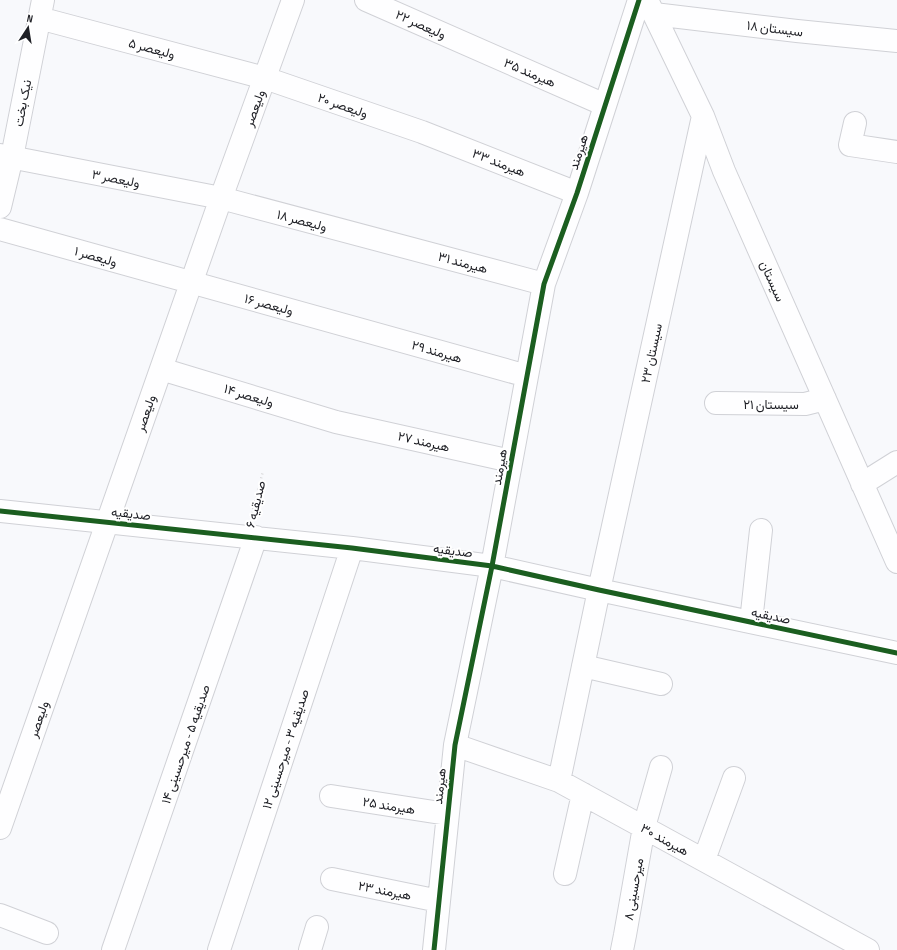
<svg xmlns="http://www.w3.org/2000/svg" width="897" height="950" font-family="'Sofia Sans Condensed',Vazirmatn,sans-serif">
<rect width="100%" height="100%" fill="#f8f9fc"/>
<g fill="none" stroke-linecap="round" stroke-linejoin="round">
<defs>
<path id="minor" d="M366,0L605,105
M647,0L703,116L724,171L897,562
M654,14L797,31L897,41
M39,18L265,78L422,132L577,193
M855,123L850,145L897,152
M0,155L221,198L544,284
M0,207L12,157L43,0
M0,229L527,376
M161,369L336,422L511,461
M716,403L805,404L825,399
M862,484L897,462
M0,511L352,548L492,566L599,590L897,653
M751,622L761,530
M583,666L661,684
M455,745L559,781L868,950
M559,781L599,590L703,116
M331,796L447,814
M0,828L221,198L293,0
M704,860L734,778
M565,874L583,794
M332,879L439,901
M0,915L47,933
M113,950L256,537
M219,950L352,548
M310,950L317,927
M434,950L455,745L492,566L544,284L577,193L639,0
M622,950L625,935L644,827L661,767"/>
</defs>
<use href="#minor" stroke="#d0d1d6" stroke-width="24"/>
<path stroke="#d6d6d7" stroke-width="2.5" stroke-dasharray="1 3" stroke-linecap="butt" d="M251,517L263,471"/>
<use href="#minor" stroke="#fefeff" stroke-width="22"/>
<defs>
<path id="cycleway" d="M0,511L352,548L492,566L599,590L897,653
M434,950L455,745L492,566L544,284L577,193L639,0"/>
</defs>
<use href="#cycleway" stroke="#fff" stroke-width="8"/>
<use href="#cycleway" stroke="#1b5e20" stroke-width="5"/>
</g>
<g text-anchor="middle" stroke-width="4" stroke-linejoin="round" paint-order="stroke">
<g font-size="13" fill="#1e1f25" stroke="#fff">
<text transform="translate(421 24) rotate(24)" y="5">ولیعصر ۲۲</text>
<text transform="translate(775 28) rotate(7)" y="5">سیستان ۱۸</text>
<text transform="translate(152 48) rotate(15)" y="5">ولیعصر ۵</text>
<text transform="translate(530 72) rotate(23)" y="5">هیرمند ۳۵</text>
<text transform="translate(22 103) rotate(-79)" y="5">نیک بخت</text>
<text transform="translate(343 105) rotate(19)" y="5">ولیعصر ۲۰</text>
<text transform="translate(254 108) rotate(-70)" y="5">ولیعصر</text>
<text transform="translate(578 152) rotate(-72)" y="5">هیرمند</text>
<text transform="translate(499 162) rotate(21)" y="5">هیرمند ۳۳</text>
<text transform="translate(116 178) rotate(11)" y="5">ولیعصر ۳</text>
<text transform="translate(302 220) rotate(15)" y="5">ولیعصر ۱۸</text>
<text transform="translate(96 256) rotate(16)" y="5">ولیعصر ۱</text>
<text transform="translate(463 262) rotate(15)" y="5">هیرمند ۳۱</text>
<text transform="translate(773 281) rotate(66)" y="5">سیستان</text>
<text transform="translate(269 304) rotate(15)" y="5">ولیعصر ۱۶</text>
<text transform="translate(437 351) rotate(16)" y="5">هیرمند ۲۹</text>
<text transform="translate(651 353) rotate(-78)" y="5">سیستان ۲۳</text>
<text transform="translate(249 395) rotate(17)" y="5">ولیعصر ۱۴</text>
<text x="771" y="409">سیستان ۲۱</text>
<text transform="translate(145 413) rotate(-71)" y="5">ولیعصر</text>
<text transform="translate(424 441) rotate(13)" y="5">هیرمند ۲۷</text>
<text transform="translate(499 467) rotate(-80)" y="5">هیرمند</text>
<text transform="translate(255 504) rotate(-76)" y="5">صدیقیه ۶</text>
<text transform="translate(131 513) rotate(6)" y="5">صدیقیه</text>
<text transform="translate(453 550) rotate(7)" y="5">صدیقیه</text>
<text transform="translate(771 615) rotate(12)" y="5">صدیقیه</text>
<text transform="translate(38 719) rotate(-71)" y="5">ولیعصر</text>
<text transform="translate(185 744) rotate(-71)" y="5">صدیقیه ۵ - میرحسینی ۱۴</text>
<text transform="translate(285 749) rotate(-72)" y="5">صدیقیه ۳ - میرحسینی ۱۲</text>
<text transform="translate(439 786) rotate(-84)" y="5">هیرمند</text>
<text transform="translate(389 805) rotate(9)" y="5">هیرمند ۲۵</text>
<text transform="translate(665 839) rotate(29)" y="5">هیرمند ۳۰</text>
<text transform="translate(633 889) rotate(-80)" y="5">میرحسینی ۸</text>
<text transform="translate(385 890) rotate(11)" y="5">هیرمند ۲۳</text>
</g>
</g>
<g transform="translate(28 28) rotate(12)" stroke="#ffffff" stroke-width="3" paint-order="stroke">
<path d="M0-3L7 15L0 10L-7 15Z" fill="#1e1f25"/>
<text y="-6" font-size="11" font-weight="bold" text-anchor="middle" fill="#1e1f25">N</text>
</g>
</svg>
